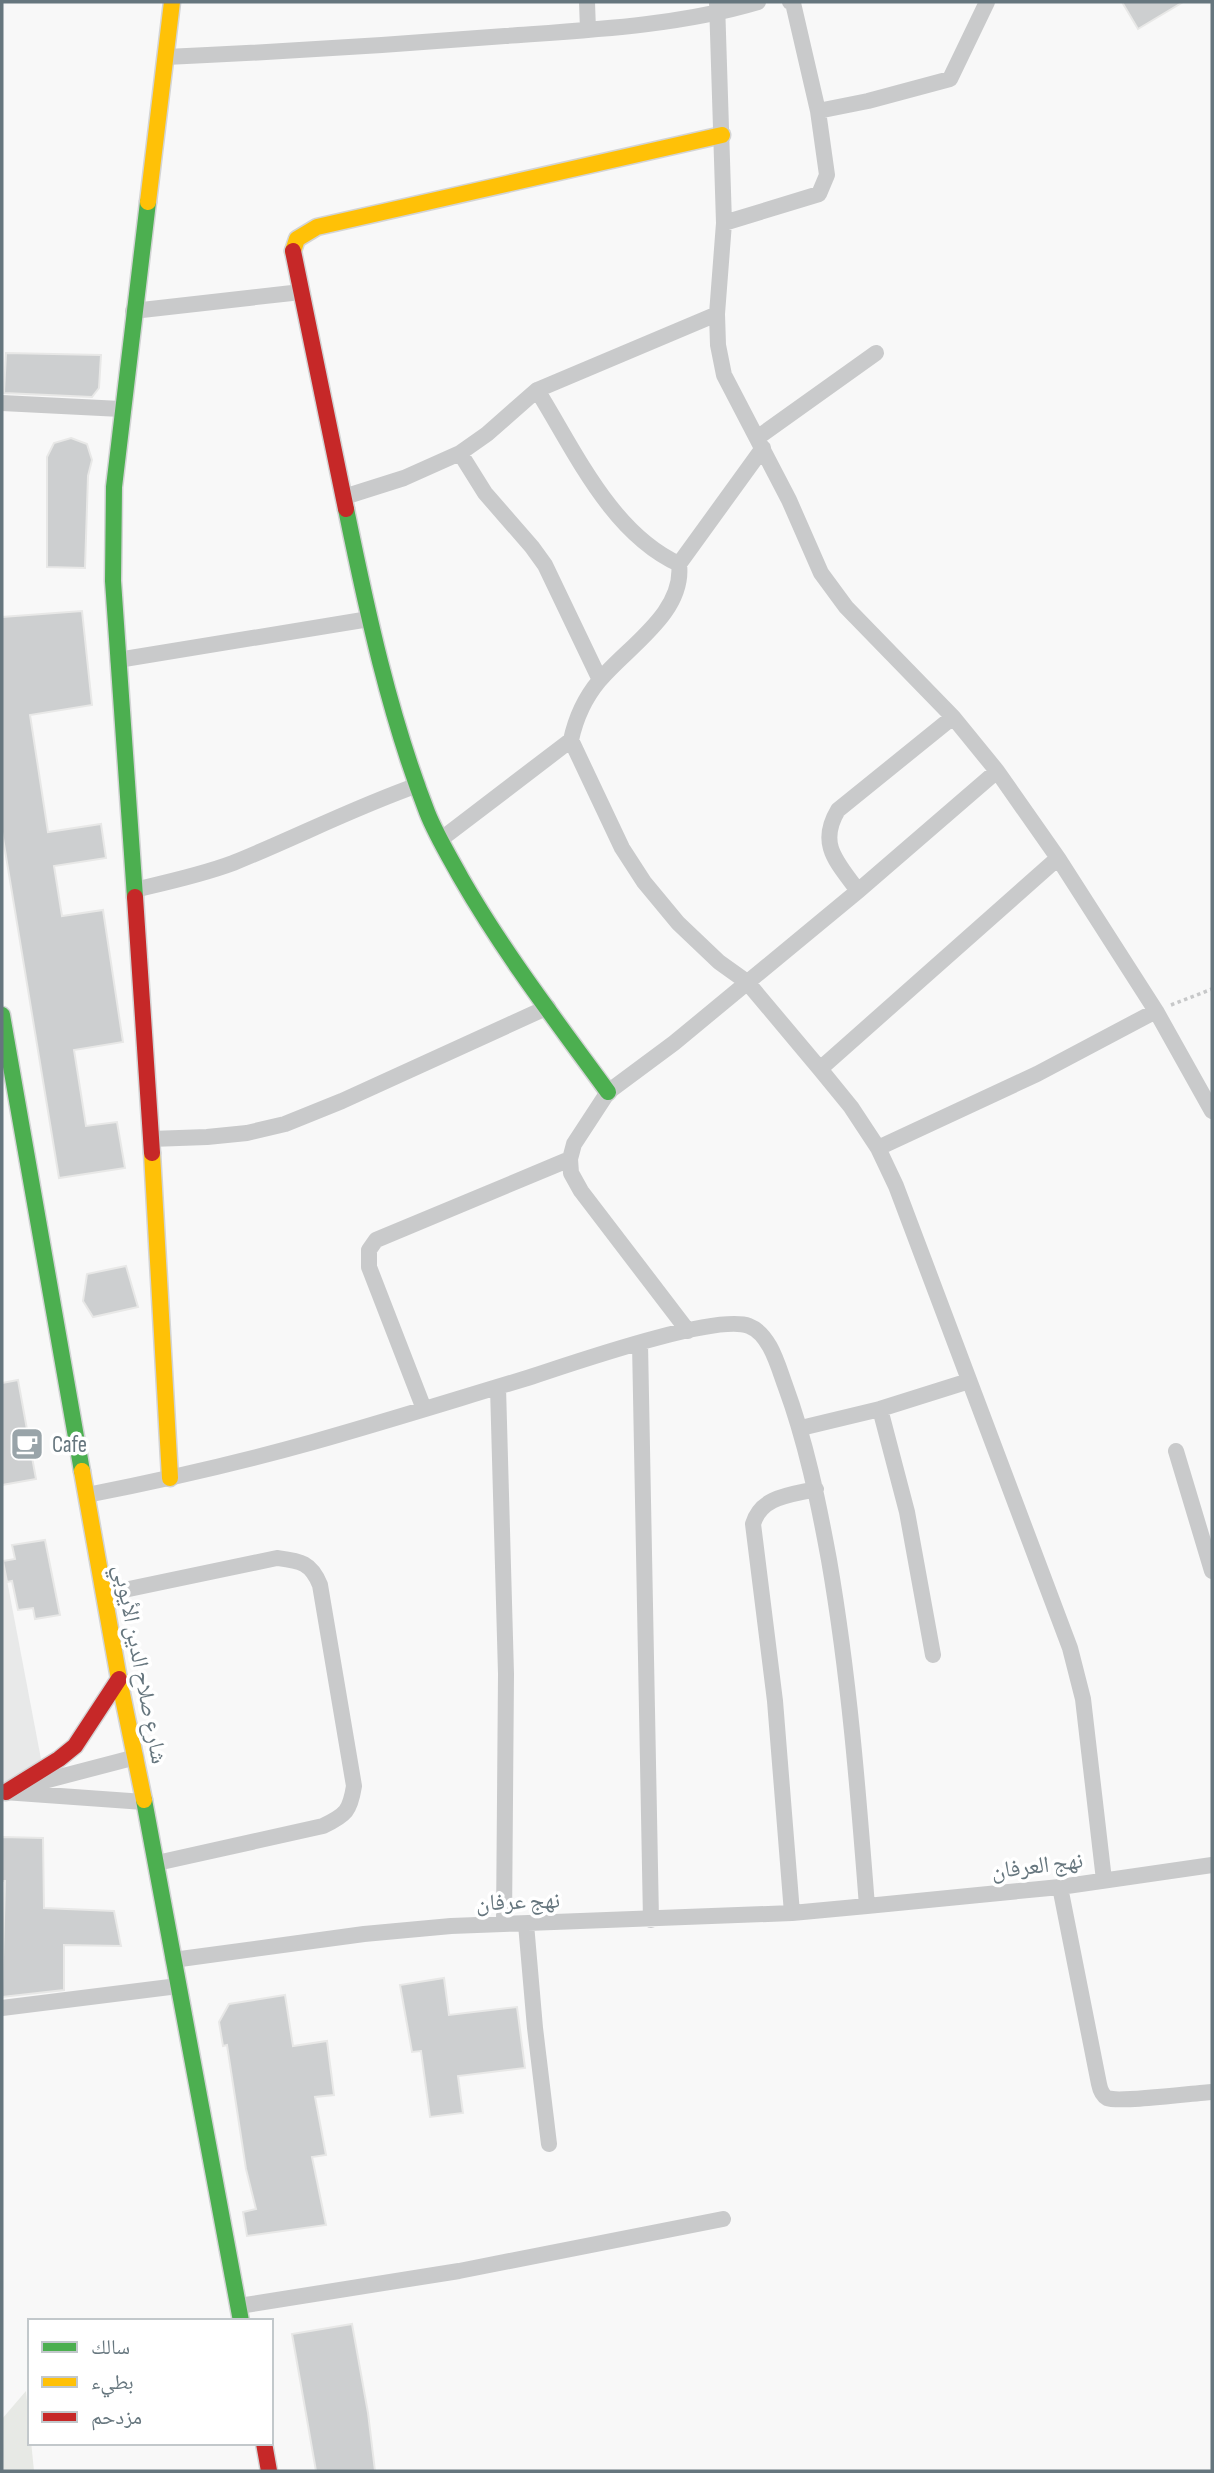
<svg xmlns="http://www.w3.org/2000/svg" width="1214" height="2473" font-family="'Sofia Sans Condensed','Noto Naskh Arabic',sans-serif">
<rect width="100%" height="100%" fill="#f8f8f8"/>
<path fill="#e8e9e9" d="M2,1554L41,1759L2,1790Z"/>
<path fill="#e7e9e5" d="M26,2391L34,2471H2V2419Z"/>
<path fill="#cdcfd0" stroke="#e8e8e7" stroke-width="2" d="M1122,2H1183L1138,29Z
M6,353L101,355L99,388L92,397L4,393Z
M71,438L87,444L92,460L88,476L85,568L47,567V457L54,443Z
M82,611L92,705L30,715L48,832L101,824L106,858L54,866L62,916L103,910L123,1042L74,1050L86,1126L117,1122L125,1168L59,1178L2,832V617Z
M126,1266L138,1307L93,1317L83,1301L87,1274Z
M18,1380L36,1479L2,1485V1383Z
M45,1540L60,1615L35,1619L33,1608L18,1610L12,1581L7,1582L3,1561L15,1559L12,1545Z
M2,1837L43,1838L44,1908L114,1911L121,1946L64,1945V1990L2,1997L5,1881H2Z
M444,1978L449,2015L517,2007L525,2068L458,2076L463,2113L430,2117L421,2051L412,2052L400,1985Z
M285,1995L293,2046L327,2041L334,2095L315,2097L326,2155L312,2157L326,2225L247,2236L243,2212L256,2209L246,2169L227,2045L223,2046L219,2022L229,2004Z
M352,2324L368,2413L375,2471H316L292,2334Z"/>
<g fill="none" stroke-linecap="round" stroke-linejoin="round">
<defs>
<path id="fast" d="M346,509C367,611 389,714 427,812C436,835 449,856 461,878C504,953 557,1022 608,1092
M135,897L113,581L114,487L148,202
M2,1015L82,1471
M144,1800L241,2321"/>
<path id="slow" d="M148,202L172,2
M293,251L297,239L317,227L722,135
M152,1153L170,1478
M82,1471L119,1679L144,1800"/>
<path id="jam" d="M293,251L346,509
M135,897L152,1153
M6,1792L59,1759L75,1746L119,1679
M264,2443L269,2471"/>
</defs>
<use href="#fast" stroke="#d3d4d5" stroke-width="19"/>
<use href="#slow" stroke="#d3d4d5" stroke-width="19"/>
<use href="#jam" stroke="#d3d4d5" stroke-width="19"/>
<path stroke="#c7c8c9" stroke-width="3.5" stroke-dasharray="3.5 3.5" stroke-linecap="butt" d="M1171,1005L1212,989"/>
<path stroke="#c9cacb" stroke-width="16" d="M587,2L588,30
M717,2L724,223L717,314L718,345L724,375L789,500L821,573L846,607L953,717L997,771L1058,858L1156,1011L1212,1111
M166,57C279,52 392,45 505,36C589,30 677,26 758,2
M818,111L868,101L950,79L987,2
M724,223L819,194L827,175L818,111L793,3L790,2
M133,311L301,292
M537,390C575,451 611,533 679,564
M2,403L121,409
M757,438L876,353
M460,453L485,493L532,547L545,565L600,680
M344,497L404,478L460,453L487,434L537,390L717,314
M118,660L369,619
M571,740L622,848L644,882L678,923L719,962L747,982L820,1069L851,1107L878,1148L896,1186L1070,1648L1083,1699L1104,1880
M440,840L571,740C576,717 584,699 599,681C627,647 685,613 679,564L763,448
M134,890C168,882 201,875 233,863C295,838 355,807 418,785
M858,891C838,863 817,845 838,810L953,717
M820,1069L1058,858
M151,1139L207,1137L247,1133L285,1124L342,1101L548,1007
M878,1148L1037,1074L1156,1011
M688,1331L581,1191L571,1173L570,1159L574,1144L608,1092L674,1043L858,891L997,771
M640,1343L651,1920
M498,1387L506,1674L504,1924
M424,1409L369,1267V1250L376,1240L570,1159
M880,1409L907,1512L933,1655
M801,1428L880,1409L969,1381
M1176,1451L1212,1571
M87,1495C163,1480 238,1463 313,1442C384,1422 454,1400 524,1379C565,1366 714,1313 749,1326C770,1334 778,1366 785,1385C806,1442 818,1500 829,1560C849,1676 858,1789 867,1906
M105,1594L277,1558C300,1561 311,1562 320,1585L354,1786C350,1811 346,1815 323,1826L157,1863
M25,1786L136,1757
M4,1792L144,1802
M1060,1887L1099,2084C1100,2089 1102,2095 1107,2098C1119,2103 1194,2093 1212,2092
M792,1913L775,1701L753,1524C761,1496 791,1495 816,1489
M526,1924L535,2028L549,2144
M173,1960L364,1934L451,1926L792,1913L867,1906L1060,1887L1212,1865
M2,2008L178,1986
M239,2306L459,2271L723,2219"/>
<use href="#fast" stroke="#4caf50" stroke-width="16"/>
<use href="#slow" stroke="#ffc107" stroke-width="16"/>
<use href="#jam" stroke="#c62828" stroke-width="16"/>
</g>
<defs>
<symbol id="cafe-square" viewBox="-11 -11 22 22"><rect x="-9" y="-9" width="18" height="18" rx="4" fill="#99a4a9" stroke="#fff"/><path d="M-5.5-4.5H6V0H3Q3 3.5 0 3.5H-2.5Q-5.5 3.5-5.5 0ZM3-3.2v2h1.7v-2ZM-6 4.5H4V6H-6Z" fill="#fff"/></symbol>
</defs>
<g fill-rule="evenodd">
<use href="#cafe-square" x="8" y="1425" width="38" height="38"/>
</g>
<g text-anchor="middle" stroke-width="7" stroke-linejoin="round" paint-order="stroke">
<g font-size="23" fill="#66767e" stroke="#fff" text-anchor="start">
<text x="52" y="1452">Cafe</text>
</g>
<g font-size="23" fill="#66767e" stroke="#fff">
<text transform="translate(141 1664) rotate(79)" y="8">شارع صلاح الدين الأيوبي</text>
<text transform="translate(1037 1865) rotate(-7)" y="8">نهج العرفان</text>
<text transform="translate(518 1901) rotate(-2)" y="8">نهج عرفان</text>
</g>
</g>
<rect width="1214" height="2473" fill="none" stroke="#66767e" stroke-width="7"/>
<rect x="28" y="2319" width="245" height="126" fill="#ffffff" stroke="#c2c8cb" stroke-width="2"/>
<rect x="42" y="2342" width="35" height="10" fill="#4caf50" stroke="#c2c8cb" stroke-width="2"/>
<text x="91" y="2354" font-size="21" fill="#66767e">سالك</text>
<rect x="42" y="2377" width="35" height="10" fill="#ffc107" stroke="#c2c8cb" stroke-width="2"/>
<text x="91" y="2389" font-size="21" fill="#66767e">بطيء</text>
<rect x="42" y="2412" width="35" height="10" fill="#c62828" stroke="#c2c8cb" stroke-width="2"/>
<text x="91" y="2424" font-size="21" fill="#66767e">مزدحم</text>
</svg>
